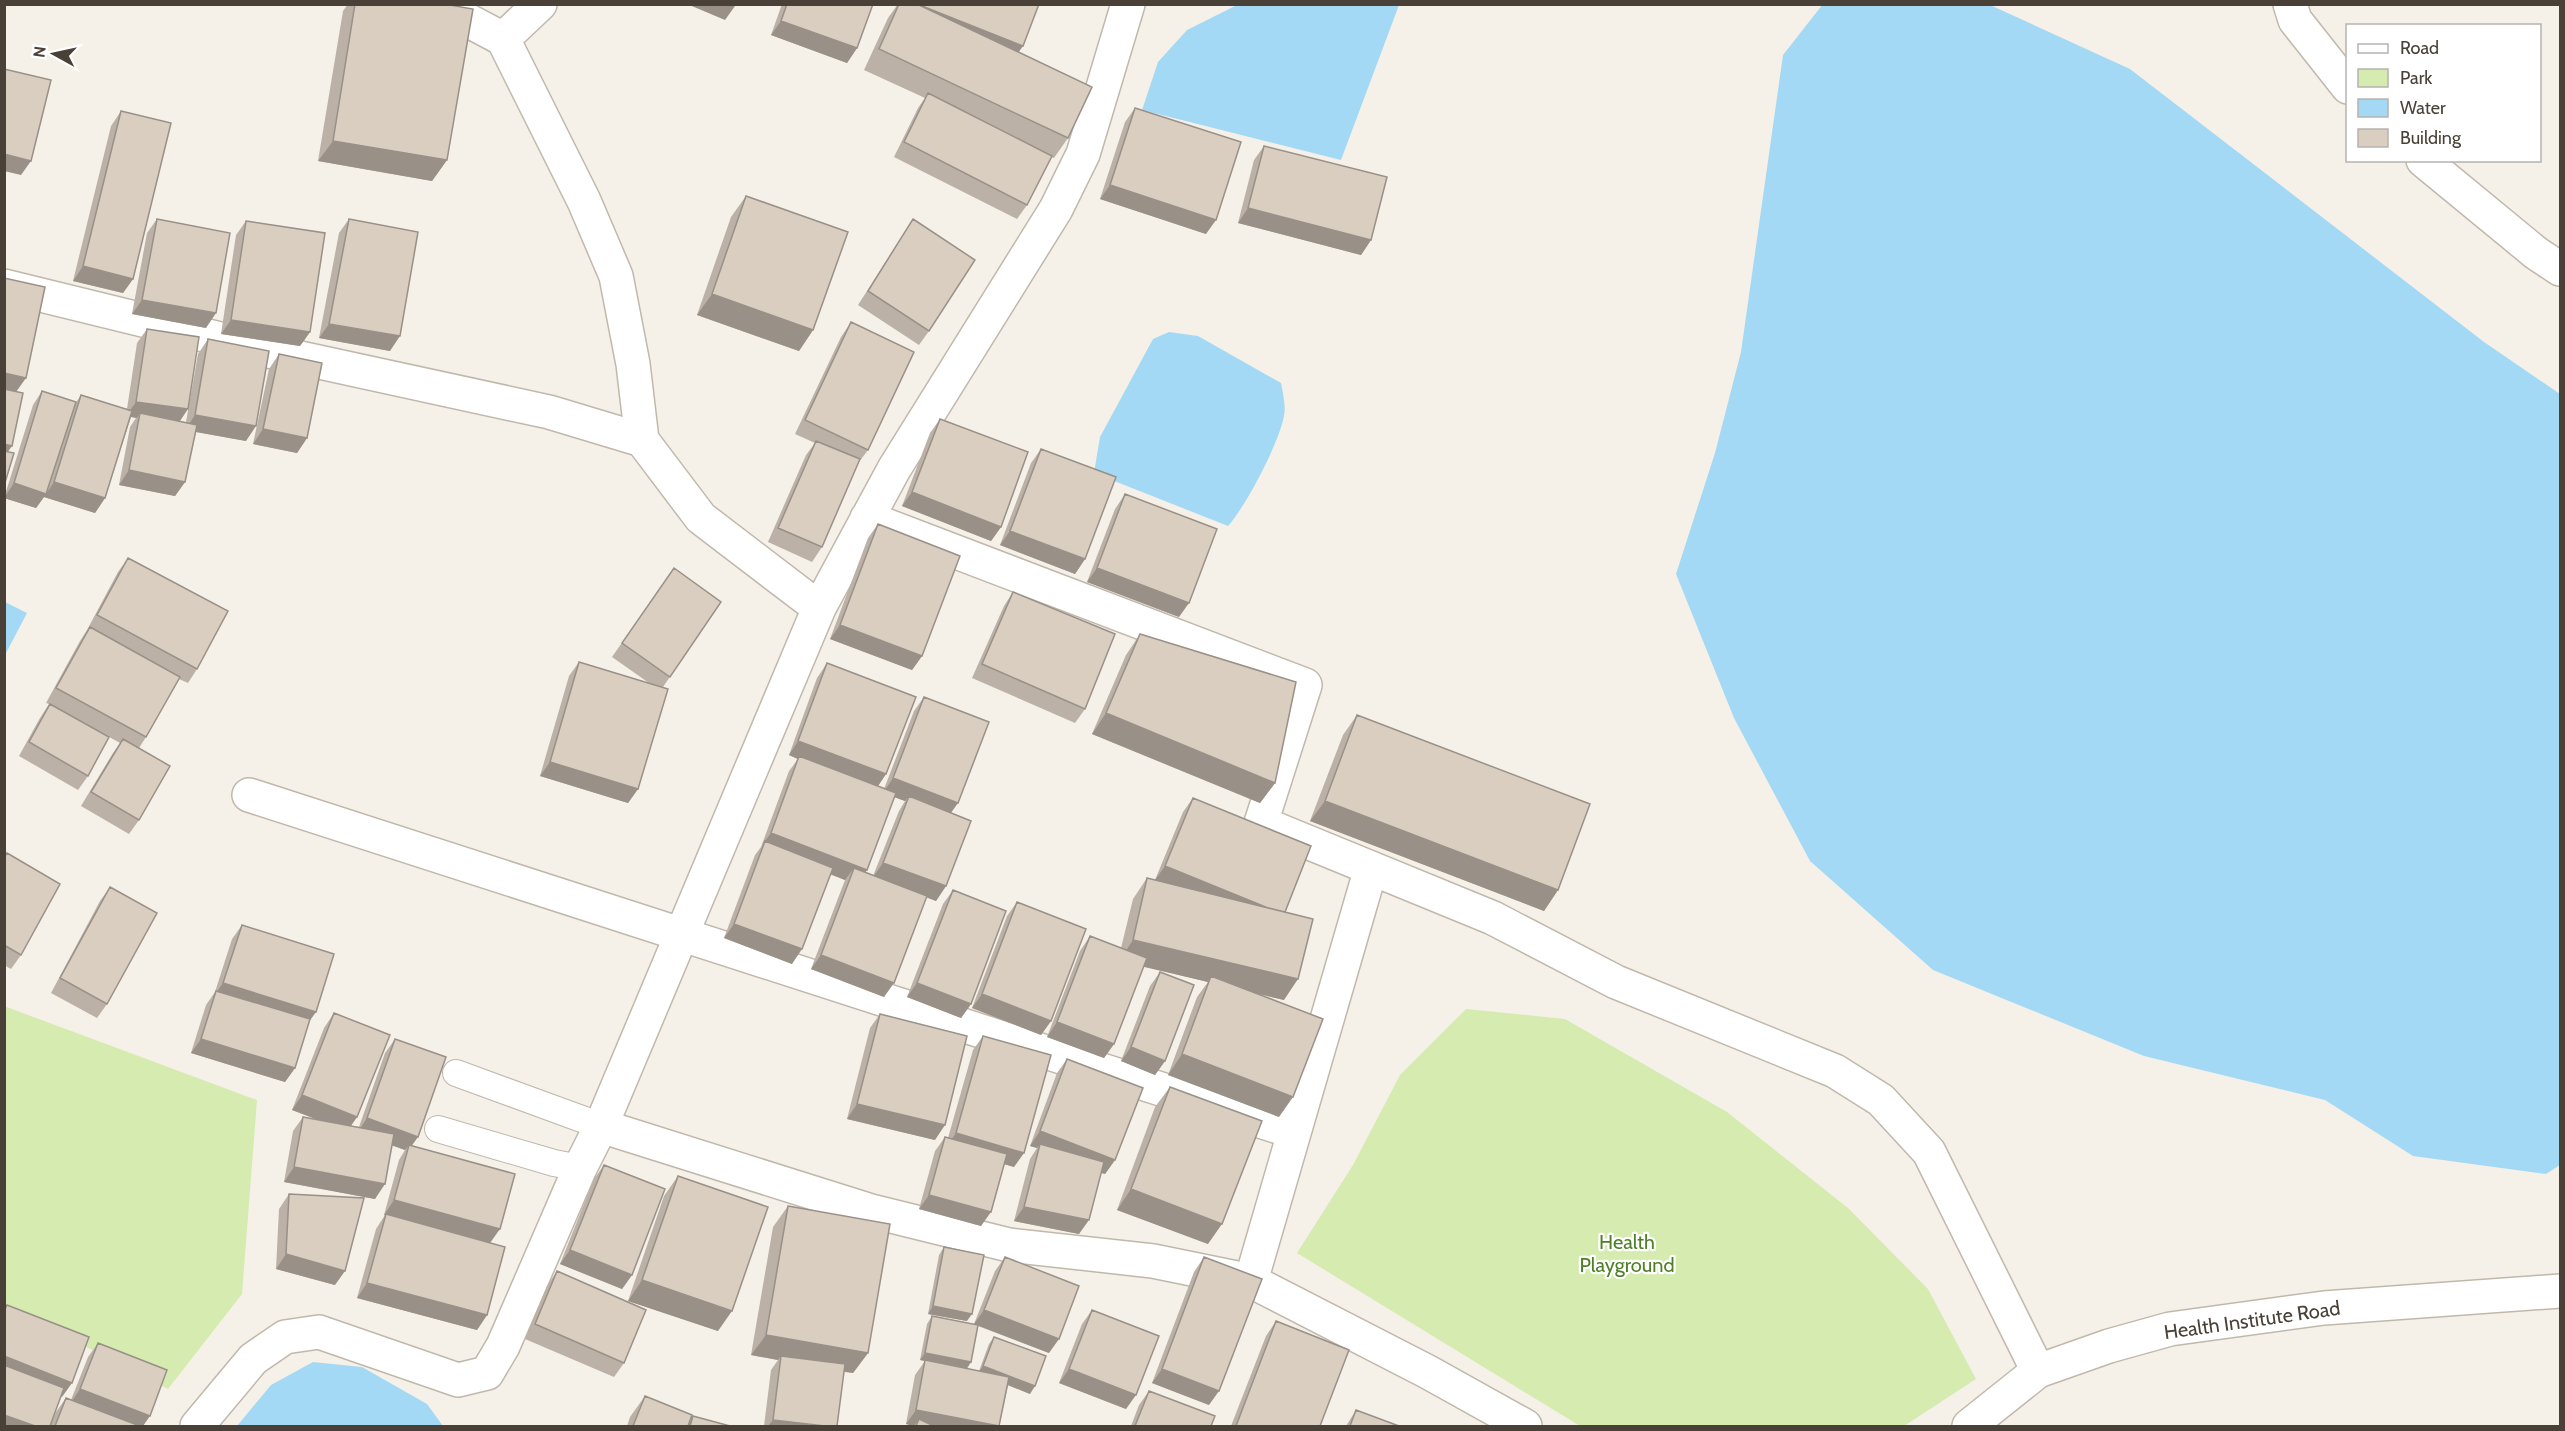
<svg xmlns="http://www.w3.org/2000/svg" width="2565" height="1431" font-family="Cabin,sans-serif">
<rect width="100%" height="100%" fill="#f5f1e9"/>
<path fill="#d5ebb0" d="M4,1006L257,1100L242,1294L168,1389L5,1305Z
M1466,1009L1565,1019L1727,1112L1848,1208L1928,1289L1976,1379L1904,1426H1580L1297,1253L1353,1165L1400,1075Z"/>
<path fill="#a3d9f4" d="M1823,4L1990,5L2130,69L2484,342L2560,394V1165L2546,1174L2413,1156L2325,1100L2144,1056L1933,970L1810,861L1734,718L1676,574L1715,453L1741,352L1783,55Z
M1237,5H1399L1341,160L1142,110L1158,62L1187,30Z
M1169,332L1198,336L1281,383C1283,393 1286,407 1284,416C1279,443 1246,506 1228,526L1094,473L1100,437L1153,339Z
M5,602L27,613L5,655Z
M313,1362L362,1367L427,1404L443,1426H237L271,1385Z"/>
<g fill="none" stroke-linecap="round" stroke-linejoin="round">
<defs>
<path id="service" d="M456,1073L601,1126
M438,1129L554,1163L580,1168"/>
<path id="minor" d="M437,4L503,39L584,201L616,276L633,364L642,440L701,518L819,608
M503,39L540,4
M4,286L273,352L549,412L642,440
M867,518L1305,685L1261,823L1493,918L1616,982L1835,1071L1881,1100L1929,1152L2038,1371
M249,795L1294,1132
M601,1126L871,1211L1009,1245L1153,1261L1251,1281L1428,1372L1525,1426
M1251,1281L1371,868
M197,1426L253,1359L285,1337L319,1332L458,1380L487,1373L503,1346L580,1168L601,1126L819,608L894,469L1056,209L1083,154L1128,4"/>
<path id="tertiary" d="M2290,4L2295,20L2348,87
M2423,160L2536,253L2560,269
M1969,1426L2038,1371L2109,1346L2170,1329L2324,1308L2560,1291"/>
</defs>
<use href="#service" stroke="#c1b8ab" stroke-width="28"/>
<use href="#minor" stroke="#c1b8ab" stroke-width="36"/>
<use href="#tertiary" stroke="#c1b8ab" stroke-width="36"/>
<use href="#service" stroke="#fff" stroke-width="26"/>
<use href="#minor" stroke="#fff" stroke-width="33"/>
<use href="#tertiary" stroke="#fff" stroke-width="33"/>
</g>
<path fill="#bbb1a6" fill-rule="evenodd" d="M348,4H444L447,160L432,181L318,161L343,11Z
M782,4H873L857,48L847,63L771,35Z
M898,4H1039L1023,46L1018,52L1068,138L1054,158L1051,157L1027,205L1017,219L894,157L918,108L925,98L864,70L888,18Z
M1135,108L1206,234L1100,199L1125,122Z
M121,111L133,279L123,293L73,281L111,126Z
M1264,146L1371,240L1361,255L1238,223L1254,160Z
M746,196L813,330L799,351L697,315L731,217Z
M157,219L206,328L132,314L147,233Z
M349,219L390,351L319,338L339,233Z
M913,219L929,331L919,345L858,305Z
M246,221L310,332L300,346L221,334L236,235Z
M851,322L868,450L859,462L822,547L812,562L768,542L806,455L815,443L795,434L841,337Z
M147,329L180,421L186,422L198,354L208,339L246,441L196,432L185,482L175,496L119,485L130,427L136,418L131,417L105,498L95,513L44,497L36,508L4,498L33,405L42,391L75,404L81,395L127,409L137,343Z
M279,354L307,438L297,453L253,444L269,369Z
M940,419L1001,527L991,541L902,506L930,433Z
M1041,449L1085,559L1075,574L1000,545L1031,463Z
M1125,494L1179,617L1087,582L1115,509Z
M878,524L922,656L912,670L830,639L868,538Z
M128,558L197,669L188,683L179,679L146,737L139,748V820L129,834L81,806L113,753L120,743L68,714L88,776L78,790L19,756L40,718L49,704L46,703L80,641L87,630L118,572Z
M674,568L721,602L663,687L638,789L628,803L540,776L569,676L579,662L649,683L612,657Z
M1013,592L1085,709L1075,723L972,678L1004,606Z
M1140,634L1275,783L1260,803L1092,734L1126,655Z
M827,663L886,774L878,786L884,789L914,711L924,697L951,813L946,886L936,901L926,897L884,997L811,969L845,880L831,874L792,964L724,938L755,855L761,847L789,771L798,759L789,755L817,678ZM894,797L905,801L899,811L873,876L865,873Z
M1357,715L1558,890L1544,911L1310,821L1343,735Z
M1193,798L1285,912L1284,1000L1254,993L1279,1117L1168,1075L1197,997L1208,982L1143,966L1114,1044L1104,1058L1047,1037L1080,951L1090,936L1121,948L1133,899L1147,878L1155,880L1183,812Z
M4,856L21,955L11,969L4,965Z
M110,887L107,1004L97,1018L51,993L100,901Z
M953,890L971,1004L961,1018L907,997L943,904Z
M1017,902L1051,1021L1041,1035L972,1008L1007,916Z
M242,925L309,1021L295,1068L285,1082L191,1053L206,1005L215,992L232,939Z
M1160,972L1165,1061L1155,1075L1121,1061L1150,986Z
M334,1013L357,1117L351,1126L359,1127L385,1053L395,1039L412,1146L490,1243L487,1315L477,1330L357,1298L376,1229L385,1215H384L399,1160L405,1150L392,1145L375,1199L284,1182L293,1131L303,1117L316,1119L292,1110L324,1028Z
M880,1014L935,1140L847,1119L870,1028Z
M983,1036L1014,1167L1004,1164L981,1226L919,1209L935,1151L945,1137L948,1138L973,1050Z
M1067,1059L1115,1160L1105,1174L1101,1173L1079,1234L1014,1221L1030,1159L1037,1148L1030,1146L1057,1073Z
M1170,1087L1208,1244L1117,1210L1155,1107Z
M604,1165L632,1275L622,1289L560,1264L594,1179Z
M678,1176L718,1331L628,1301L664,1196Z
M289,1194L335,1285L276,1269L279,1209Z
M788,1206L868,1353L853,1373L844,1372L837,1426H764L771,1370L778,1360L751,1355L773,1227Z
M944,1247L967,1321L928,1314L939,1255Z
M1005,1257L1049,1353L978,1326L971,1362L967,1369L979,1371L989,1344L994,1337L1030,1394L1008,1385L999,1426H914L906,1424L915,1375L925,1361L920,1360L927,1324L932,1316L974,1324L995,1271Z
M1204,1257L1209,1405L1152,1383L1194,1272Z
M557,1271L624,1363L614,1377L525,1339L547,1286Z
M1092,1310L1126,1409L1059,1383L1082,1324Z
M1276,1321L1320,1426H1231L1266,1336Z
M98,1343L143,1426H50L56,1412L66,1398L71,1400L88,1357Z
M1149,1391L1211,1426H1131L1139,1405Z
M645,1396L690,1421L693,1416L730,1426H627L630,1417Z
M1356,1410L1399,1426H1346Z"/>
<path fill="#999087" d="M687,4H732L735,6L725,20Z
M922,6L1023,46L1013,60L912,20Z
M781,21L857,48L847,63L771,35Z
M333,141L447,160L432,181L318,161Z
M4,154L31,161L21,175L4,171Z
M1110,185L1216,220L1206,234L1100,199Z
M1248,208L1371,240L1361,255L1238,223Z
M83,266L133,279L123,293L73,281Z
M712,294L813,330L799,351L697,315Z
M142,300L216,313L206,328L132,314Z
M231,320L310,332L300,346L221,334Z
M329,324L400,336L390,351L319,338Z
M4,373L26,378L16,392L4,390Z
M136,402L188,409L178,424L140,413L137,418L126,416Z
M195,415L256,426L246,441L185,430Z
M263,429L307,438L297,453L253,444Z
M4,444L12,446L7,453L4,452Z
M129,470L185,482L175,496L119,485Z
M54,482L105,498L95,513L44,497L36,508L4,498L14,483L46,494Z
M912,492L1001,527L991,541L902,506Z
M1010,531L1085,559L1075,574L1000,545Z
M1097,568L1189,603L1179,617L1087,582Z
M840,625L922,656L912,670L830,639Z
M1106,713L1275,783L1260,803L1092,734Z
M798,741L886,774L876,789L799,756L798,759L789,755Z
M550,762L638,789L628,803L540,776Z
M893,778L958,803L948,817L909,796L905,801L883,793Z
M1325,801L1558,890L1544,911L1310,821Z
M771,833L867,870L857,884L854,868L845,880L762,848L764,842Z
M883,863L946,886L936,901L873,877Z
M1165,866L1284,914L1155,880Z
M734,924L802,949L792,964L724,938Z
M1133,940L1298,979L1284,1000L1209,982L1211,976L1208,982L1119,961Z
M821,955L894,983L884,997L811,969Z
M223,983L316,1012L306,1026L213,997Z
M917,983L971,1004L961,1018L907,997Z
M982,994L1051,1021L1041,1035L972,1008Z
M1057,1022L1114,1044L1104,1058L1047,1037Z
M201,1039L295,1068L285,1082L191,1053Z
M1131,1047L1165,1061L1155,1075L1121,1061Z
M1182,1054L1293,1097L1279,1117L1168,1075Z
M302,1095L357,1117L347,1131L292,1110Z
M857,1104L945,1125L935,1140L847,1119Z
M367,1118L418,1137L408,1151L409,1145L405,1150L357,1133Z
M1040,1131L1115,1160L1105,1174L1038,1149L1040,1144L1037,1148L1030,1146Z
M956,1133L1024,1153L1014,1167L946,1147Z
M294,1167L385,1184L375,1199L284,1182Z
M1131,1189L1222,1224L1208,1244L1117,1210Z
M929,1195L991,1212L981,1226L919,1209Z
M394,1200L500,1229L490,1243L384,1215Z
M1024,1207L1089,1220L1079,1234L1014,1221Z
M570,1250L632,1275L622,1289L560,1264Z
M286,1254L345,1271L335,1285L276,1269Z
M642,1280L732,1311L718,1331L628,1301Z
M367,1283L487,1315L477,1330L357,1298Z
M933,1306L972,1314L967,1321L928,1314Z
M984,1310L1059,1339L1049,1353L974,1324Z
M766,1335L868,1353L853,1373L781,1360V1356L778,1360L751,1355Z
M925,1353L971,1362L966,1369L920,1360Z
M4,1356L72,1383L62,1397L4,1375Z
M983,1366L1035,1386L1030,1394L978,1373Z
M1069,1369L1136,1395L1126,1409L1059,1383Z
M1162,1369L1219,1391L1209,1405L1152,1383Z
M80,1389L150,1416L143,1426H130L70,1404Z
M916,1410L998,1426H916L919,1419L914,1426L906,1424Z
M4,1415L35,1426H4Z
M773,1420L825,1426H768Z"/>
<path fill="#dacec1" stroke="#999087" stroke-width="1.5" d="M355,4H444L473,9L447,160L333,141Z
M787,4H873L857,48L781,21Z
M899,4H917L1092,87L1068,138L879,49Z
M923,4H1039L1023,46L922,6Z
M4,69L51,80L31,161L4,154Z
M928,93L1052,156L1027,205L904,142Z
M1135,108L1241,142L1216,220L1110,185Z
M121,111L171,123L133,279L83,266Z
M1264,146L1387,177L1371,240L1248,208Z
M746,196L848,232L813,330L712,294Z
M157,219L230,233L216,313L142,300Z
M349,219L418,232L400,336L329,324Z
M913,219L975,260L929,331L868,291Z
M246,221L325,233L310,332L231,320Z
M4,278L45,287L26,378L4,373Z
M851,322L914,352L868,450L805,420Z
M147,329L199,337L188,409L136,402Z
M208,339L269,351L256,426L195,415Z
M279,354L322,363L307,438L263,429Z
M4,389L23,393L12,446L4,444Z
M42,391L76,402L46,494L14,483Z
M81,395L132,411L105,498L54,482Z
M140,413L197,425L185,482L129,470Z
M940,419L1028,452L1001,527L912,492Z
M816,441L860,459L822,547L778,528Z
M1041,449L1116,477L1085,559L1010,531Z
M4,451L14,453L4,486Z
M1125,494L1217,529L1189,603L1097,568Z
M878,524L960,556L922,656L840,625Z
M128,558L228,611L197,669L97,615Z
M674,568L721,602L670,677L622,643Z
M1013,592L1115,634L1085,709L982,664Z
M90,627L180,677L146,737L56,688Z
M1140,634L1296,682L1275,783L1106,713Z
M579,662L668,689L638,789L550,762Z
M827,663L916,697L886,774L798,741Z
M924,697L989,722L958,803L893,778Z
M50,704L109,737L88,776L29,742Z
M1357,715L1590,804L1558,890L1325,801Z
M123,739L170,766L139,820L91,792Z
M799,756L896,793L867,870L771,833Z
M909,796L971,821L946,886L883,863Z
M1193,798L1311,846L1285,912L1268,908L1165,866Z
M765,841L833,868L802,949L734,924Z
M7,853L60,884L21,955L4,945V857Z
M854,868L927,896L894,983L821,955Z
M1147,878L1313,919L1298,979L1133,940Z
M110,887L157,913L107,1004L60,978Z
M953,890L1006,911L971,1004L917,983Z
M1017,902L1086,929L1051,1021L982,994Z
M242,925L334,954L316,1012L223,983Z
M1090,936L1147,958L1114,1044L1057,1022Z
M1160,972L1194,985L1165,1061L1131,1047Z
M1211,976L1323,1019L1293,1097L1182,1054Z
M216,991L310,1019L295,1068L201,1039Z
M334,1013L390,1035L357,1117L302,1095Z
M880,1014L967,1036L945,1125L857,1104Z
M983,1036L1051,1055L1024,1153L956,1133Z
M395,1039L446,1057L418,1137L367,1118Z
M1067,1059L1143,1088L1115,1160L1040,1131Z
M1170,1087L1262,1121L1222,1224L1131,1189Z
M303,1117L394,1134L385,1184L294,1167Z
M945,1137L1007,1154L991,1212L929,1195Z
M1040,1144L1104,1162L1089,1220L1024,1207Z
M409,1145L515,1174L500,1229L394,1200Z
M604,1165L665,1189L632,1275L570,1250Z
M678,1176L768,1207L732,1311L642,1280Z
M289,1194L364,1198L345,1271L286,1254Z
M788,1206L890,1224L868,1353L766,1335Z
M386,1214L505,1247L487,1315L367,1283Z
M944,1247L984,1255L972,1314L933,1306Z
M1005,1257L1079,1286L1059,1339L984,1310Z
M1204,1257L1262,1279L1219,1391L1162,1369Z
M557,1271L646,1310L624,1363L535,1324Z
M7,1305L89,1337L72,1383L4,1356V1311Z
M1092,1310L1159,1336L1136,1395L1069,1369Z
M932,1316L978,1325L971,1362L925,1353Z
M1276,1321L1349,1350L1320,1426H1236Z
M994,1337L1046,1356L1035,1386L983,1366Z
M98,1343L167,1370L150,1416L80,1389Z
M781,1356L845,1364L837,1426H825L773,1420Z
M925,1360L1009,1377L999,1426L916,1410Z
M4,1365L64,1388L50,1426H35L4,1415Z
M1149,1391L1215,1416L1211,1426H1135Z
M645,1396L692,1415L688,1426H633Z
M66,1398L140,1426H55Z
M1356,1410L1399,1426H1350Z
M693,1416L730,1426H690Z
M919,1419L934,1426H916Z
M4,1423L15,1426H4Z"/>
<g text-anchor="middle" stroke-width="4.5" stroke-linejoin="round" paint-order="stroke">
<g font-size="20" fill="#4f7f26" stroke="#fff">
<text x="1627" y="1249">Health<tspan x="1627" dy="23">Playground</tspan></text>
</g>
<g font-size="20" fill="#494137" stroke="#fff">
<text transform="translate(2252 1320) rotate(-8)" y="7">Health Institute Road</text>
</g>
</g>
<rect width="2565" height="1431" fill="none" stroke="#494137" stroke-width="12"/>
<rect x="2346" y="24" width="195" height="138" fill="#ffffff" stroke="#b6b3af" stroke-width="1.5"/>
<rect x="2358" y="44" width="30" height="9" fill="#ffffff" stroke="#b6b3af" stroke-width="1.5"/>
<text x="2400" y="54" font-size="18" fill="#494137">Road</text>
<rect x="2358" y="69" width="30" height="18" fill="#d5ebb0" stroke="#b6b3af" stroke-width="1.5"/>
<text x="2400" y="84" font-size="18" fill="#494137">Park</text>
<rect x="2358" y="99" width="30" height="18" fill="#a3d9f4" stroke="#b6b3af" stroke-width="1.5"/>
<text x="2400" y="114" font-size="18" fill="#494137">Water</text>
<rect x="2358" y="129" width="30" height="18" fill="#dacec1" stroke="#b6b3af" stroke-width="1.5"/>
<text x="2400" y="144" font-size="18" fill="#494137">Building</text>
<g transform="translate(54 54) rotate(278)" stroke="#ffffff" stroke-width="4.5" paint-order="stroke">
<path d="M0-4.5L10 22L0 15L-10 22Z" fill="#494137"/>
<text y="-9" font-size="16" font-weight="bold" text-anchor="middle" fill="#494137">N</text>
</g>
</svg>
